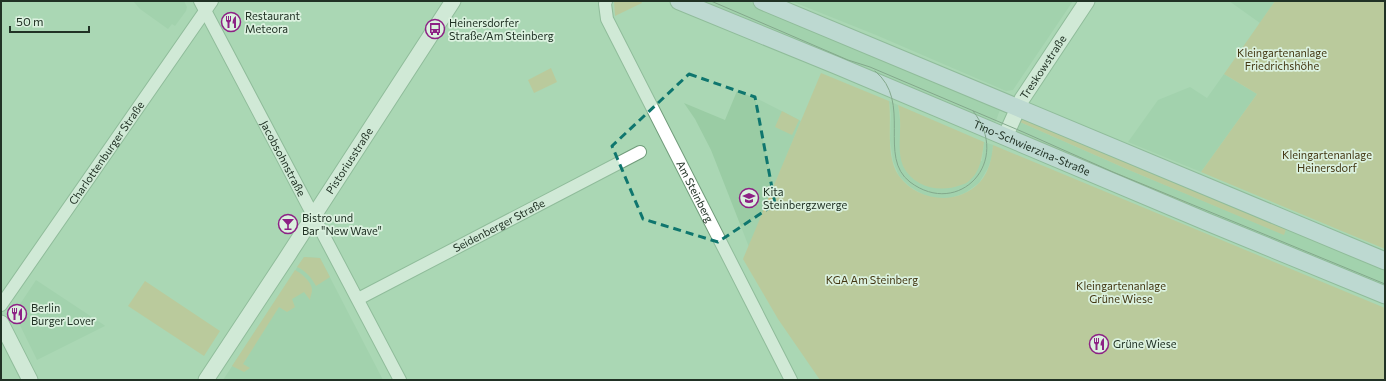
<svg xmlns="http://www.w3.org/2000/svg" width="1386" height="381" font-family="Commissioner,sans-serif">
<rect width="100%" height="100%" fill="#aad7b4"/>
<path fill="#9acca4" d="M133,1H184L187,7L186,11L175,26L172,24L168,29L140,9Z
M693,1H748L885,57L1001,107L994,126Z
M791,1H1073L1013,90L1006,91L876,35Z
M1229,1H1275L1260,23Z
M1224,74L1257,94L1201,172L1128,142L1158,100L1190,87L1207,98Z
M737,91L762,101L801,121L749,247L711,150L695,119L684,103L725,120Z
M889,101L898,105L900,120V154L982,161L984,142L993,145L992,157L988,168L979,183L965,193L948,199L931,198L922,194L909,186L899,176L893,161L890,140L891,114Z
M1020,122L1129,170L1283,234L1287,226L1385,267V290L1016,131Z
M304,257L320,258L383,380H223Z
M36,280L104,325L105,326L37,360L14,313Z"/>
<path fill="#cfbb7e" d="M614,1H641L642,3L615,16Z
M1275,1H1385V249L1201,172L1257,94L1224,74Z
M551,68L557,82L534,93L528,80Z
M821,73L889,101C892,124 885,156 899,176C918,202 958,206 980,182C989,172 992,158 993,145L1385,308V380H820L778,319L743,259Z
M898,105L984,142C982,156 981,171 969,181C967,183 964,184 961,185C940,193 914,188 903,166C897,151 901,135 900,120C900,115 899,110 898,105Z
M782,111L799,120L792,135L775,127Z
M1023,116L1287,226L1284,235L1129,170L1020,122Z
M1016,131L1188,203L1187,207L1015,135Z
M304,257L320,258L330,277L316,286C311,277 306,271 297,267Z
M295,270C301,273 312,282 312,290C312,293 310,297 310,300L304,292L292,299L295,307L287,312L279,307L243,364L250,368L244,372L232,366Z
M145,281L220,331L204,356L128,306Z"/>
<g fill="none" stroke-linecap="round" stroke-linejoin="round">
<defs>
<g id="minor">
<path id="s1" d="M200,1L400,380"/>
<path id="s2" d="M606,1L605,4L607,19L791,380"/>
<path id="s3" d="M358,299L640,152"/>
<path id="s4" d="M1,305L212,1"/>
</g>
<g id="tertiary">
<path id="s5" d="M1005,137L1022,99L1087,1"/>
<path d="M1,323L30,380"/>
<path id="s6" d="M206,380L289,254L453,1"/>
</g>
<g id="secondary">
<path id="s7" d="M679,1L838,66L1205,221L1385,295"/>
<path d="M762,1L1385,261"/>
</g>
</defs>
<use href="#minor" stroke="#719c7b" stroke-width="14"/>
<use href="#tertiary" stroke="#719c7b" stroke-width="17"/>
<use href="#secondary" stroke="#719c7b" stroke-width="19"/>
<use href="#minor" stroke="#fff" stroke-width="12"/>
<use href="#tertiary" stroke="#fff" stroke-width="15"/>
<use href="#secondary" stroke="#d5dbf4" stroke-width="17"/>
<path stroke="#546f5a" stroke-width="1" d="M711,1L848,60L870,67L1023,132L1113,172L1385,284
M875,71C913,102 877,157 910,182C959,219 1013,161 973,111"/>
</g>
<path d="M0 0H1386V381H0ZM689,74L755,97L775,204L718,242L643,219L612,146Z" fill="#aad7b4" fill-opacity=".55" fill-rule="evenodd"/>
<path fill="none" stroke="#0f766e" stroke-width="3" stroke-dasharray="8 5" stroke-linejoin="round" d="M689,74L755,97L775,204L718,242L643,219L612,146Z"/>
<defs>
<symbol id="restaurant-ring" viewBox="-11 -11 22 22"><circle r="9.5" fill="#dbf1df" stroke="#8d2185" stroke-width="1.5"/><path d="M-5-6h1v4h1v-4h1v4h1v-4h1v5L-1.5 .5V6h-2V.5L-5-1ZM5-6V6H3V1.5H1.5Q1.5-4 5-6Z" fill="#8d2185"/></symbol>
<symbol id="bus-ring" viewBox="-11 -11 22 22"><circle r="9.5" fill="#dbf1df" stroke="#8d2185" stroke-width="1.5"/><path d="M-5-6H5V4H4V6H2V4H-2V6H-4V4H-5ZM-3.5-4V0h7V-4ZM-3.5 1.2v1.5H-2V1.2ZM2 1.2v1.5H3.5V1.2Z" fill="#8d2185"/></symbol>
<symbol id="school-ring" viewBox="-11 -11 22 22"><circle r="9.5" fill="#dbf1df" stroke="#8d2185" stroke-width="1.5"/><path d="M0-5L7-2L0 1L-7-2ZM-4 1L0 2.5L4 1V4Q0 6-4 4Z" fill="#8d2185"/></symbol>
<symbol id="bar-ring" viewBox="-11 -11 22 22"><circle r="9.5" fill="#dbf1df" stroke="#8d2185" stroke-width="1.5"/><path d="M-6-5H6L.8 .8V4.5H3.5V6h-7V4.5H-.8V.8Z" fill="#8d2185"/></symbol>
</defs>
<g fill-rule="evenodd">
<use href="#restaurant-ring" x="220" y="11" width="22" height="22"/>
<use href="#bus-ring" x="424" y="18" width="22" height="22"/>
<use href="#school-ring" x="738" y="187" width="22" height="22"/>
<use href="#bar-ring" x="277" y="213" width="22" height="22"/>
<use href="#restaurant-ring" x="6" y="303" width="22" height="22"/>
<use href="#restaurant-ring" x="1088" y="333" width="22" height="22"/>
</g>
<g text-anchor="middle" stroke-width="3.5" stroke-linejoin="round" paint-order="stroke">
<g font-size="11" fill="#213225" stroke="#dbf1df" text-anchor="start">
<text x="245" y="20">Restaurant<tspan x="245" dy="13">Meteora</tspan></text>
<text x="449" y="27">Heinersdorfer<tspan x="449" dy="13">Straße/Am Steinberg</tspan></text>
<text x="763" y="196">Kita<tspan x="763" dy="13">Steinbergzwerge</tspan></text>
<text x="302" y="222">Bistro und<tspan x="302" dy="13">Bar "New Wave"</tspan></text>
<text x="31" y="312">Berlin<tspan x="31" dy="13">Burger Lover</tspan></text>
<text x="1113" y="348">Grüne Wiese</text>
</g>
<g font-size="11" fill="#433713" stroke="#dbf1df">
<text x="1282" y="57">Kleingartenanlage<tspan x="1282" dy="13">Friedrichshöhe</tspan></text>
<text x="1327" y="159">Kleingartenanlage<tspan x="1327" dy="13">Heinersdorf</tspan></text>
<text x="872" y="284">KGA Am Steinberg</text>
<text x="1121" y="290">Kleingartenanlage<tspan x="1121" dy="13">Grüne Wiese</tspan></text>
</g>
<g font-size="11" fill="#213225" stroke="#dbf1df">
<text dy="4" stroke="none"><textPath href="#s5" startOffset="80">Treskowstraße</textPath></text>
<text dy="4" stroke="none"><textPath href="#s7" startOffset="382">Tino-Schwierzina-Straße</textPath></text>
<text dy="4" stroke="none"><textPath href="#s4" startOffset="185">Charlottenburger Straße</textPath></text>
<text dy="4" stroke="none"><textPath href="#s1" startOffset="178">Jacobsohnstraße</textPath></text>
<text dy="4" stroke="none"><textPath href="#s6" startOffset="262">Pistoriusstraße</textPath></text>
<text dy="4" stroke="none"><textPath href="#s2" startOffset="212">Am Steinberg</textPath></text>
<text dy="4" stroke="none"><textPath href="#s3" startOffset="159">Seidenberger Straße</textPath></text>
</g>
</g>
<rect width="1386" height="381" fill="none" stroke="#213225" stroke-width="4"/>
<path d="M10 26v6h79v-6" fill="none" stroke="#213225" stroke-width="2"/>
<text x="16" y="26" font-size="12" fill="#213225" stroke="#dbf1df" stroke-width="3" paint-order="stroke">50 m</text>
</svg>
